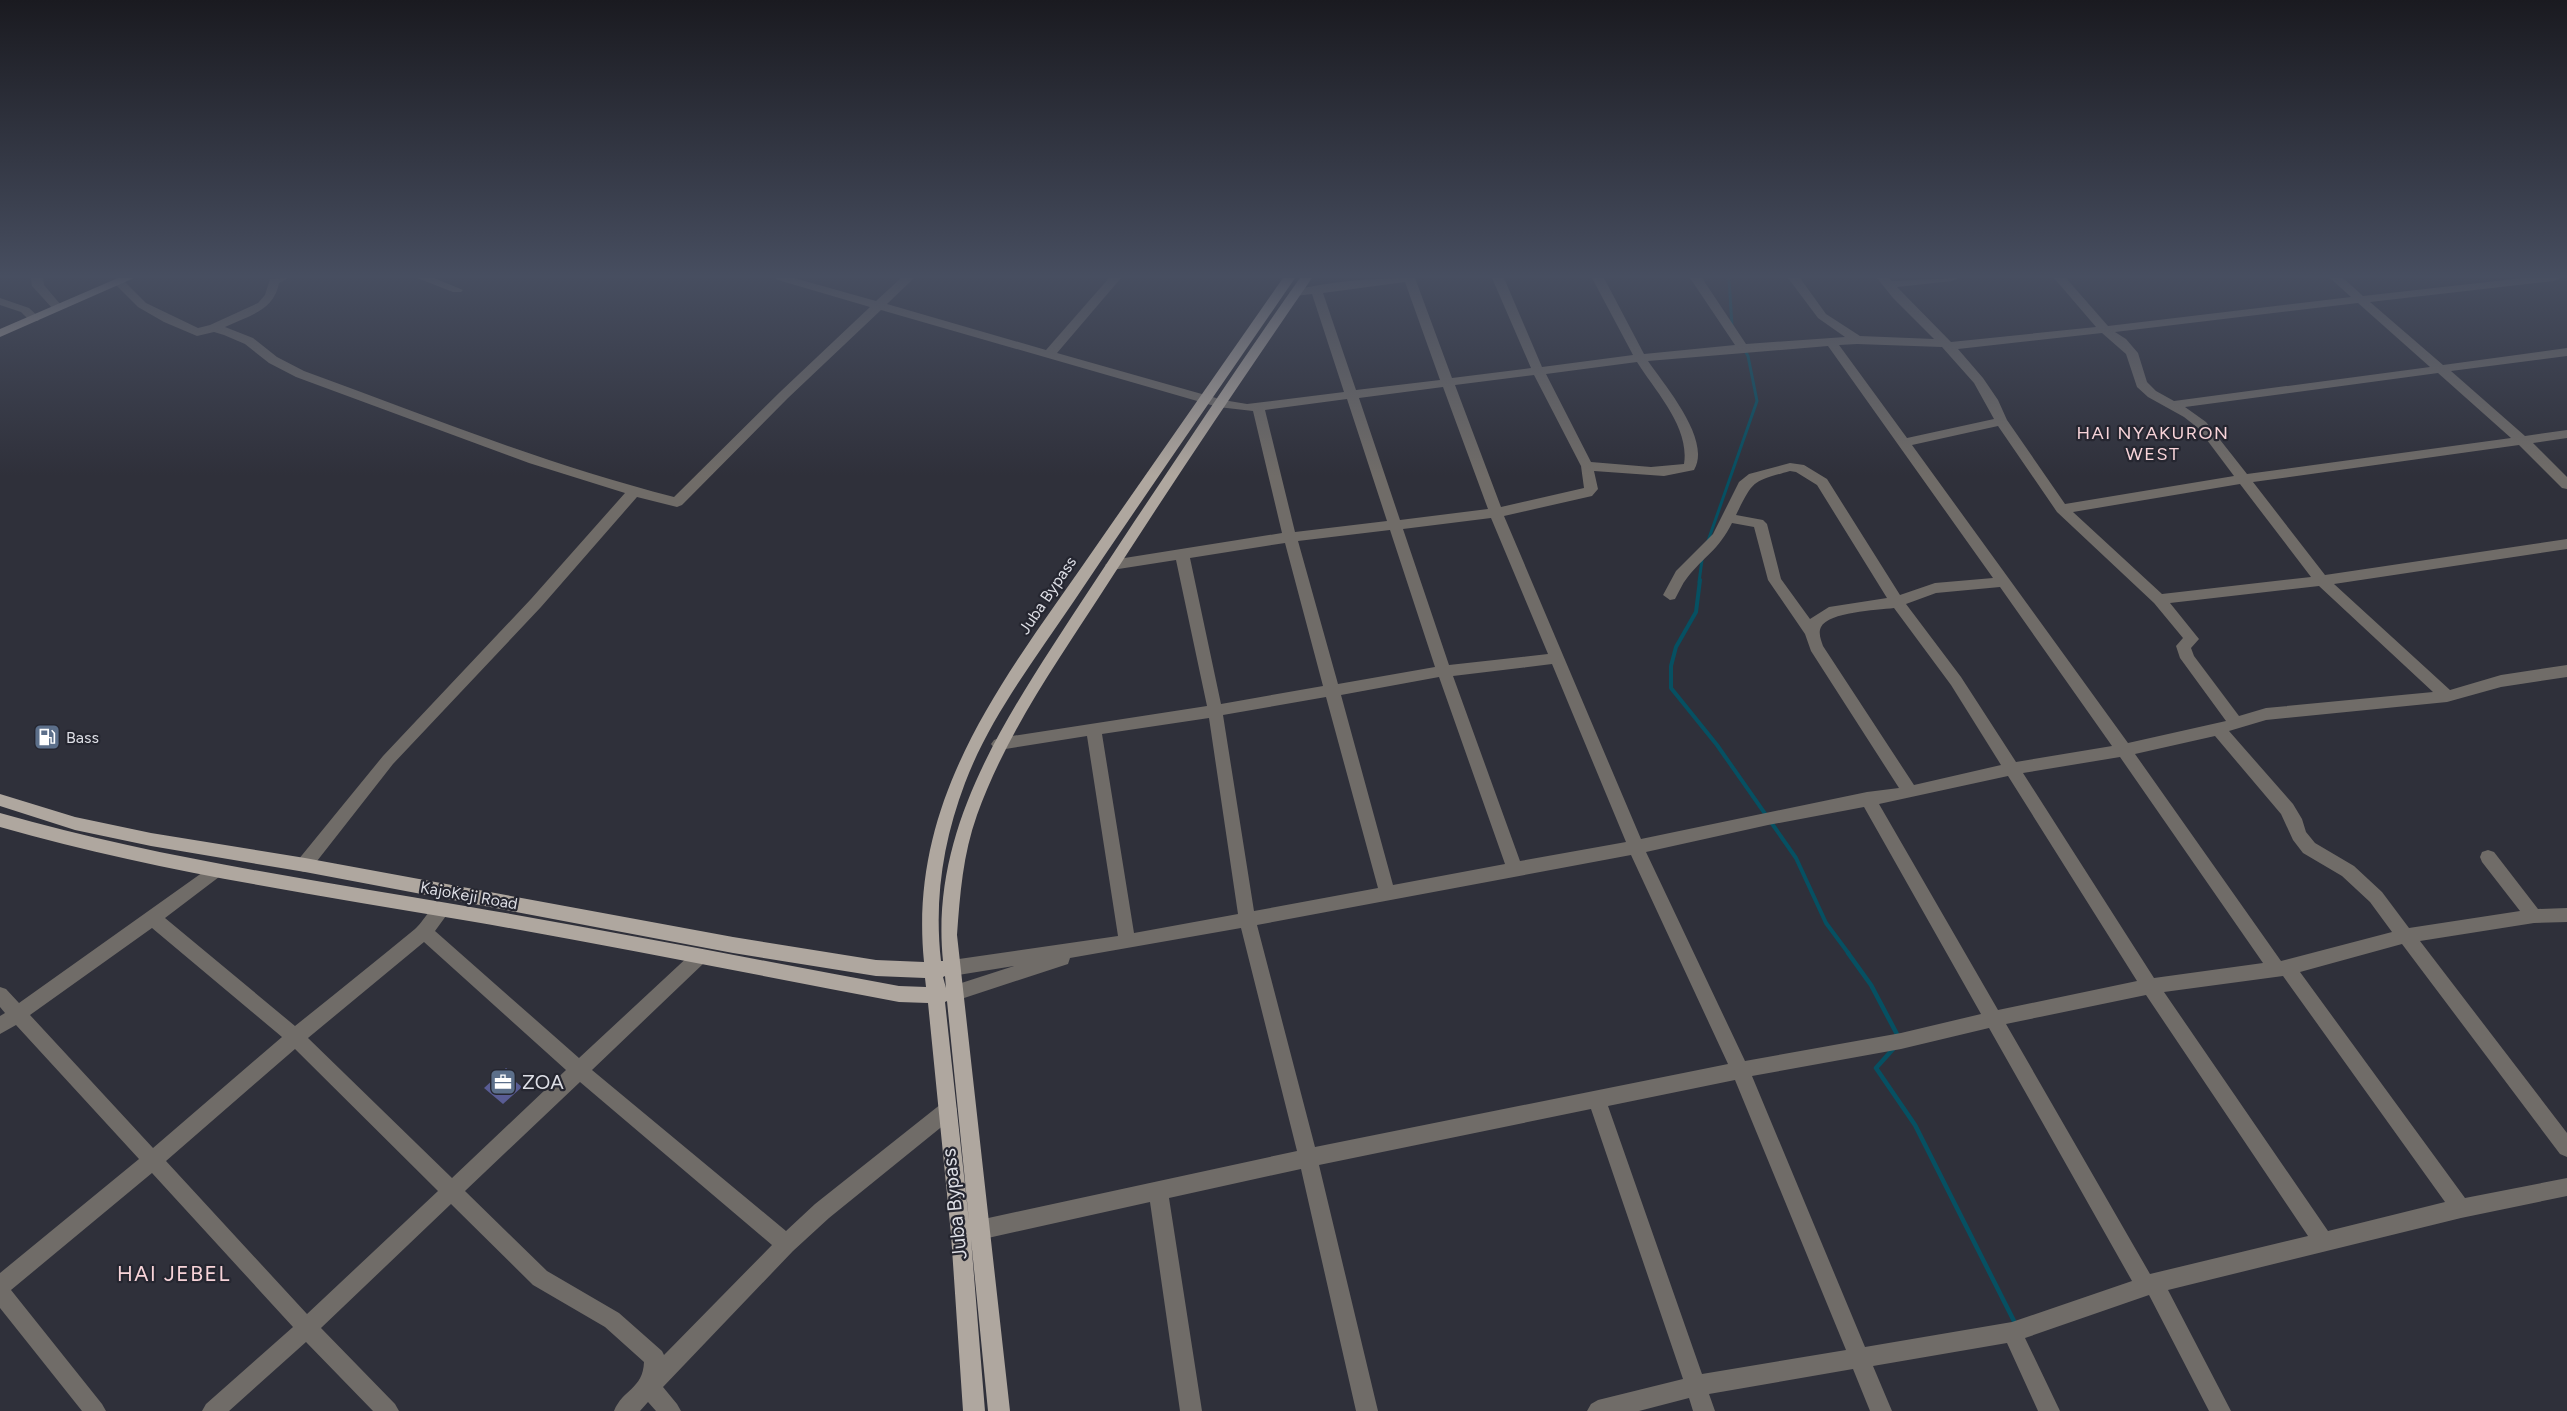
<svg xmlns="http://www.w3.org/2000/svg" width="2567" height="1411" font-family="Figtree,sans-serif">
<rect width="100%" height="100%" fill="#2f303a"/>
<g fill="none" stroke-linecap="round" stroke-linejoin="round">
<path stroke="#065062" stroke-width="3" d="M1729,278L1732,326
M1708,541L1757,401L1748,356L1744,349
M1699,582L1702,560"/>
<path stroke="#065062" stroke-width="4" d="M1700,580L1696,612L1676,647L1671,666V688L1717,745L1796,858L1826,923L1849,954"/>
<path stroke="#065062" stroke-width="4.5" d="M1848,953L1871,985L1899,1038
M1894,1048L1876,1068L1915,1125L2016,1325"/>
</g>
<path fill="#595c94" d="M506,1068L515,1075L511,1078L522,1087L503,1104L484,1088Z"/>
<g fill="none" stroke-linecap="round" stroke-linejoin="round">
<path fill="#706c68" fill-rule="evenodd" d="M31,278H43L44,285L61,305V309H53L32,286Z
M288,278L279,283C274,311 248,316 225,327L253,338L277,357L304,371C427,416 547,465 674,497L780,392L870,307L778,280L776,278H794L876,301L901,278H914L887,304L1046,350L1109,278H1121L1057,353L1223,400L1247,404L1344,392L1312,294L1295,296L1289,293L1291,291C1330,281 1374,278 1415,278L1452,378L1531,368L1492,278H1504L1542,367L1633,355L1592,278H1604L1644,354L1735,345L1690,278H1702L1746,344L1845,337L1818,318L1788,278H1800L1826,314L1860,336L1934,339L1893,298L1877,278H1889L1892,281L1958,278L1952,281L1897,287L1951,342L2096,327L2054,278H2066L2108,326L2351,297L2330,278H2343L2363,296L2523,278H2560L2554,281L2370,302L2443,365L2567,348V356L2451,371L2525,436L2567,430V438L2533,443L2567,477V489L2562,488L2519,445L2253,482L2325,575L2567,539V549L2334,584L2450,690L2501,675L2567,665V677L2501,687L2447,702L2266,720L2229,731L2293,804L2302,819L2306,832L2315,843L2354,866L2382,892L2409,928L2520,911L2482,862L2480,857L2482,852L2488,850L2494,852L2538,909L2567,908V922L2534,923L2420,941L2567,1133V1157L2560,1154L2402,944L2300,972L2465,1198L2567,1178V1196L2461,1218L2168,1290L2231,1411H2209L2149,1295L2025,1338L2060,1411H2038L2007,1343L1873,1366L1892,1411H1870L1853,1369L1709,1394L1715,1411H1693L1689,1398L1639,1411H1587L1591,1404L1598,1400L1683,1379L1591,1109L1319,1165L1378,1411H1356L1301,1169L1169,1198L1202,1411H1180L1150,1202L970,1242L963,1239L960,1232L963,1225L970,1222L1297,1151L1241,928L1070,958L1068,964L955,1001L949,999L946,993L949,987L1014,966L952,976L946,973L943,968L946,963L952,960L1118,936L1087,736L999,750L994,748L991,744L994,740L999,738L1207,706L1176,560L1112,570L1105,565L1112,560L1282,533L1253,411L1218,407L881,310L788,398L682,505L677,507L637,497L541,607L393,764L310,870L304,872L298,870L296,865L298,860L383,756L531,599L625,493L529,463L296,377L269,363L245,344L224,335L214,332L197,336L164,322L138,307L113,282L115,280H123L146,303L198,328L210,325L258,303L265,295L270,279ZM1405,282L1440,380L1356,390L1323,293ZM2358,303L2430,367L2174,401L2156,391L2147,382L2138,353L2126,339L2115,332ZM2102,333L2126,354L2137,387L2148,397L2184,417L2198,428L2234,476L2065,504L2007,420L1998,400L1983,378L1958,349ZM1857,344L1942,347L1974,383L1994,419L1907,438L1839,345ZM1828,346L1993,578L1935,583L1900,595L1827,479L1804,465L1790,463L1749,474L1739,482L1713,534L1676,571L1663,595L1670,600L1675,599C1679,592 1682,584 1687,578C1704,556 1718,551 1732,523L1754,527L1768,580L1805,634L1811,651L1899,788L1867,792L1641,839L1504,516L1592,496L1598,489L1594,471L1664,476L1694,470C1712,440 1665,386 1648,361ZM1637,362C1655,391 1690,427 1684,464L1651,467L1591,462L1546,374ZM2438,373L2511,438L2247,474L2206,422L2185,407ZM1534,375L1581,466L1584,488L1501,507L1455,385ZM1443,387L1488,509L1400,520L1359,398ZM1347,399L1387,521L1295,532L1265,410ZM1998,426L2057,512L2154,603L2183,638L2176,646L2180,658L2226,721L2128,743L1912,445ZM1790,471L1796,472L1817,485L1887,598L1829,607L1810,619L1781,579L1767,524L1763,520L1736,515C1754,479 1752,482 1790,471ZM2240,484L2311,577L2162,594L2073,512ZM1491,518L1548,654L1449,665L1403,529ZM1390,530L1435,667L1338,684L1298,541ZM1285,543L1323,686L1221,704L1190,558ZM2319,586L2433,692L2266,708L2239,716L2194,656L2191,648L2199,639L2170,603ZM2000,587L2112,746L2016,762L1961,677L1906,604L1936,593ZM1894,608L1951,685L2001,765L1914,785L1823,646C1821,640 1818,633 1821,627C1829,612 1876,610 1894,608ZM1552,664L1626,842L1520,861L1453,676ZM1439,677L1505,864L1393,885L1341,695ZM1326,697L1378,888L1254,911L1223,715ZM1209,718L1238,914L1134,933L1102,734ZM2215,736L2281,814L2293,840L2303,853L2342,876L2370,902L2392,932L2281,961L2135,754ZM2120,757L2263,963L2154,978L2023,773ZM2008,776L2137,981L1998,1010L1879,804ZM1864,807L1981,1014L1901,1033L1745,1061L1646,852L1768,825ZM1631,855L1728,1064L1315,1147L1257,925ZM2283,976L2445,1202L2328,1231L2164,992ZM2146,995L2308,1236L2150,1274L2006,1024ZM1989,1028L2132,1281L2012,1322L1865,1347L1752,1076L1901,1049ZM1735,1080L1846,1350L1702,1374L1608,1106Z
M417,278H434L463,290L461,292H453Z
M0,298L29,308L40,318L38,321H30L21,312L0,305Z
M213,865L219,867L221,872L219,877L165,918L295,1026C335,994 375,962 415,929C425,921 433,898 449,904L451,909L435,931L579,1058L692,953L698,950L704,953L707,958L704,963L592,1070L786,1231L815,1204L941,1104L948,1101L955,1104L957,1110L955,1116L829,1218L793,1251L663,1387L677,1404L681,1411H656L648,1402L640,1411H614C623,1389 643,1389 644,1362L605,1327L533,1285L451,1204L321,1328L395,1404L399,1411H373L306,1342L229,1411H202L206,1404L293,1327L152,1173L11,1290L102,1404L106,1411H82L0,1308V1273L139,1159L16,1025L0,1034V1016L5,1013L0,1007V987L6,989L19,1003ZM152,928L282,1037L153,1148L30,1015ZM424,942L566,1070L452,1178L308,1038ZM295,1049L438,1191L307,1314L166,1161ZM580,1082L772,1245L664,1355L662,1351L619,1313L547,1271L465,1191Z"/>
<path fill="#afa79f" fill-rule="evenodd" d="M118,278H134L0,337V329Z
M1283,278H1295C1221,386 1147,492 1074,601C1035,659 990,717 965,783C943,841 934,900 941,961H943C931,843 990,743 1052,647C1079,605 1107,563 1134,522C1189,440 1243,358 1300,278H1312C1241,381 1171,485 1103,591C1057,662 1006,734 977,815C963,854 960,894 957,935L1010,1411H988L971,1239L985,1411H963L951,1234L928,1003L899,1002C756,975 613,946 469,921C311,894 154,871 0,827V813C153,857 308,879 465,906C610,931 754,959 899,986L926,987L925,978L876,976L733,953L305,872L151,846L75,830L0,806V794L75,817L151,833L305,858L733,937L876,960L924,962C907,793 1009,673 1099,542C1160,454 1222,366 1283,278ZM945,976L946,988L943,977ZM947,1001L969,1221L945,1002Z"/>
</g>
<linearGradient id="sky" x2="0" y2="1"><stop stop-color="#1a1a20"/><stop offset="0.58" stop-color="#474e60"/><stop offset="1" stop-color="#474e60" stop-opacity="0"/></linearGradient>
<rect width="2567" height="476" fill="url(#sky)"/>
<defs>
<symbol id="fuel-square" viewBox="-11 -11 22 22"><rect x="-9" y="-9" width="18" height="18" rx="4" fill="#5c6f8a" stroke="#252630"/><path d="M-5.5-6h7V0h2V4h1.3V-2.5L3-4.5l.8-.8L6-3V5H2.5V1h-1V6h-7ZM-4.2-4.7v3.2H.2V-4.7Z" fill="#fff"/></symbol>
<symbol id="office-square" viewBox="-11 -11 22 22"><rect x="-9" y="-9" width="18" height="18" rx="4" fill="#5c6f8a" stroke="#252630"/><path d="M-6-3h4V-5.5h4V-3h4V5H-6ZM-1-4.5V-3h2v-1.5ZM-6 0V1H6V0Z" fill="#fff"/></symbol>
</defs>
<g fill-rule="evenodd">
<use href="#fuel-square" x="32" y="722" width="30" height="30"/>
<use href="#office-square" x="488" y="1067" width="30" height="30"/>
</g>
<g text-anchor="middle" stroke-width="4.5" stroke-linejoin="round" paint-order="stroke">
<g font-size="16" fill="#dedfe6" stroke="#252630">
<text transform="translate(1047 595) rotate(-56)" y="6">Juba Bypass</text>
<text transform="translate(469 895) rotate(10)" y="6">KajoKeji Road</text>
</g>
<g font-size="16" fill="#dedfe6" stroke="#252630" text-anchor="start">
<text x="66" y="743">Bass</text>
</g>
<g font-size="18" letter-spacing="1.5" fill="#f8d4d9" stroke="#252630">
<text x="2153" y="439">HAI NYAKURON<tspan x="2153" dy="21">WEST</tspan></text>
</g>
<g font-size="20" fill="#dedfe6" stroke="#252630" text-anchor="start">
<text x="522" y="1089">ZOA</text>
</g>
<g font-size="20" fill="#dedfe6" stroke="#252630">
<text transform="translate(954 1204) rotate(-96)" y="7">Juba Bypass</text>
</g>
<g font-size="21" letter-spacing="1.5" fill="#f8d4d9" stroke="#252630">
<text x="174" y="1281">HAI JEBEL</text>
</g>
</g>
</svg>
